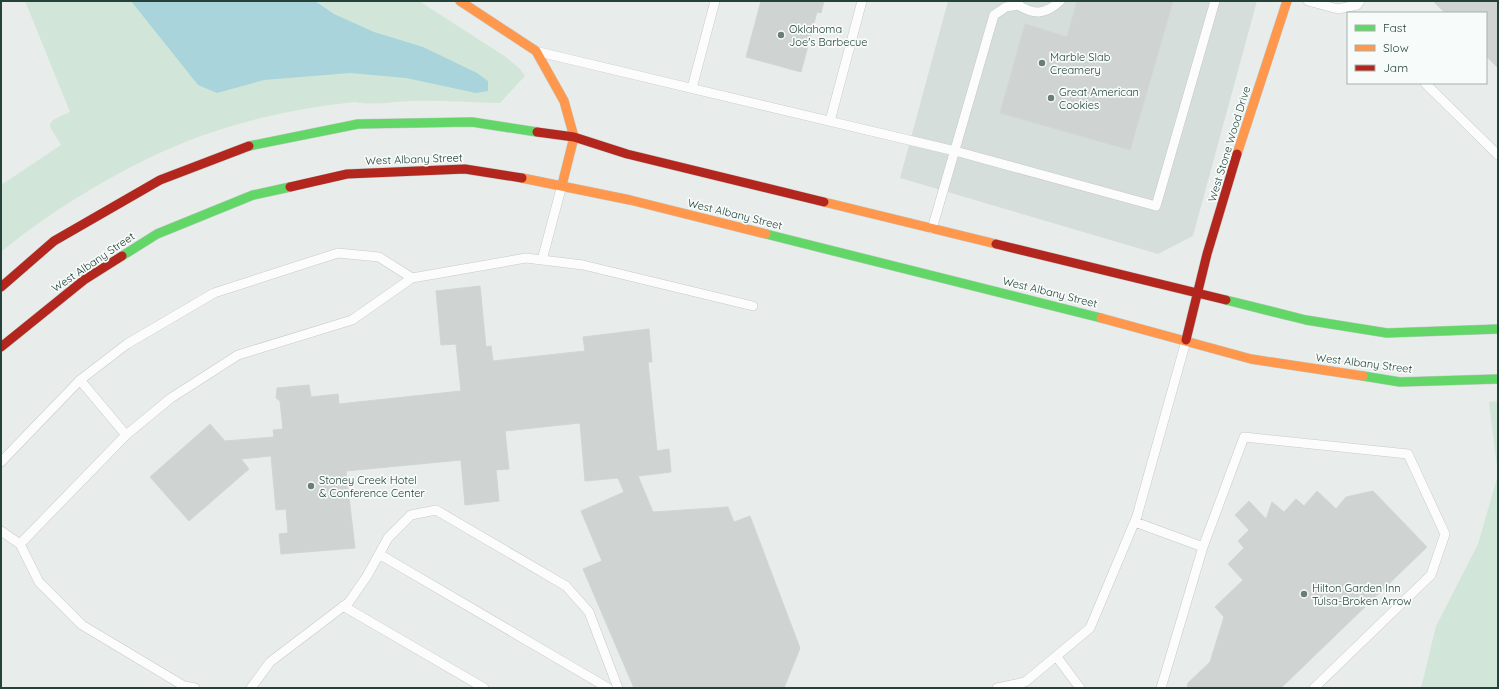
<svg xmlns="http://www.w3.org/2000/svg" width="1499" height="689" font-family="Quicksand,sans-serif">
<rect width="100%" height="100%" fill="#e8edeb"/>
<path fill="#d6dedb" d="M948,1H1257L1193,236L1158,254L900,178Z"/>
<path fill="#d1e6d8" d="M25,1H419L506,57L520,69L525,76L500,103C471,103 443,100 414,101C395,101 374,106 355,102C308,107 261,116 216,131C144,154 59,204 1,252V185L61,145C49,123 41,124 70,112Z
M1498,401V688H1421L1436,626L1478,544L1498,475L1489,402Z"/>
<path fill="#a9d4db" d="M131,1H315L334,14L374,32L423,47L477,73L488,81V91L476,93L406,78L350,73L264,80L217,93L198,85Z"/>
<path fill="#cfd4d2" stroke="#d1d6d4" d="M761,1H824L821,13L817,12L801,72L746,57Z
M1077,1H1173L1130,150L1000,113L1025,24L1067,37Z
M1433,1H1498V68L1486,56V13H1445Z
M480,286L486,347L491,346L493,361L585,351L583,337L649,329L652,362H648L657,451L669,449L671,472L638,476L653,512L728,507L734,522L750,516L800,648L784,688H634L583,569L602,561L581,511L624,492L618,478L585,481L580,423L505,431L509,469L496,470L499,501L465,505L461,460L346,471L355,548L281,554L279,534L288,533L286,509L276,510L271,456L241,459L249,469L189,521L150,477L210,424L225,441L274,437L273,430L283,429L280,401L276,398L277,388L309,385L311,397L338,394L339,404L461,391L456,344L441,345L436,291Z
M1317,491L1336,509L1346,497L1373,491L1427,547L1281,688H1187L1188,683L1210,662L1224,617L1215,607L1243,580L1228,564L1244,548L1238,541L1249,530L1235,515L1249,501L1266,519L1272,502L1284,512L1296,499L1304,506Z"/>
<g fill="none" stroke-linecap="round" stroke-linejoin="round">
<defs>
<path id="lane" d="M1308,1L1338,9L1357,5L1360,1
M1018,5C1034,15 1045,15 1060,1
M539,52L955,151L1156,206L1215,1
M1425,83L1498,155
M692,88L715,1
M830,121L862,1
M932,229L994,15L1006,7L1018,5L1019,1
M542,260L562,185
M80,380L126,435
M1,462L80,380L127,344L214,293L338,253L379,257L412,278
M1135,522L1203,547L1244,437L1408,454L1445,534L1431,575L1314,688
M1,531L20,544L39,582L82,625L184,686L195,688
M20,544L126,435L171,398L238,355L352,320L412,278L526,258L583,265L753,306
M379,554L608,688
M343,606L484,688
M1056,656L1080,688
M251,688L270,662L349,602L367,576L388,538L411,515L436,510L566,586L589,612L618,688
M997,688L1025,682L1090,628L1137,516L1186,341
M1161,688L1203,547"/>
<path id="fast" d="M249,146L358,124L472,122L537,132
M766,234L1101,318
M122,256L157,234L253,195L290,187
M1226,300L1306,320L1387,333L1498,329
M1363,376L1400,382L1498,379"/>
<path id="slow" d="M460,1L536,51L564,101L574,137L562,185
M1237,154L1287,1
M522,178L630,200L766,234
M824,202L996,244
M1101,318L1251,359L1363,376"/>
<path id="jam" d="M537,132L574,137L627,154L824,202
M290,187L347,174L465,169L522,178
M996,244L1226,300
M1,287L54,241L160,180L249,146
M1186,340L1207,254L1237,154
M1,347L84,280L122,256"/>
</defs>
<use href="#lane" stroke="#c5cac8" stroke-width="10"/>
<use href="#fast" stroke="#c3cbc8" stroke-width="10"/>
<use href="#slow" stroke="#c3cbc8" stroke-width="10"/>
<use href="#jam" stroke="#c3cbc8" stroke-width="10"/>
<use href="#lane" stroke="#fcfcfc" stroke-width="9"/>
<use href="#fast" stroke="#63d668" stroke-width="9"/>
<use href="#slow" stroke="#ff974d" stroke-width="9"/>
<use href="#jam" stroke="#b3261e" stroke-width="9"/>
</g>
<g fill="#697e78" stroke="#f7fbf9" stroke-width="1.5">
<circle cx="781" cy="35" r="4"/>
<circle cx="1042" cy="63" r="4"/>
<circle cx="1051" cy="98" r="4"/>
<circle cx="311" cy="486" r="4"/>
<circle cx="1304" cy="594" r="4"/>
</g>
<g text-anchor="middle" stroke-width="3.5" stroke-linejoin="round" paint-order="stroke">
<g font-size="11" fill="#24423a" stroke="#f7fbf9" text-anchor="start">
<text x="789" y="33">Oklahoma<tspan x="789" dy="13">Joe's Barbecue</tspan></text>
<text x="1050" y="61">Marble Slab<tspan x="1050" dy="13">Creamery</tspan></text>
<text x="1059" y="96">Great American<tspan x="1059" dy="13">Cookies</tspan></text>
<text x="319" y="484">Stoney Creek Hotel<tspan x="319" dy="13">&amp; Conference Center</tspan></text>
<text x="1312" y="592">Hilton Garden Inn<tspan x="1312" dy="13">Tulsa-Broken Arrow</tspan></text>
</g>
<g font-size="11" fill="#24423a" stroke="#f7fbf9">
<text transform="translate(1229 144) rotate(-73)" y="4">West Stone Wood Drive</text>
<text transform="translate(414 159) rotate(-2)" y="4">West Albany Street</text>
<text transform="translate(735 214) rotate(14)" y="4">West Albany Street</text>
<text transform="translate(93 262) rotate(-34)" y="4">West Albany Street</text>
<text transform="translate(1050 292) rotate(14)" y="4">West Albany Street</text>
<text transform="translate(1364 363) rotate(7)" y="4">West Albany Street</text>
</g>
</g>
<rect width="1499" height="689" fill="none" stroke="#24423a" stroke-width="4"/>
<rect x="1347" y="12" width="140" height="72" fill="#f7fbf9" stroke="#a3b1ad"/>
<rect x="1355" y="25" width="20" height="6" fill="#63d668" stroke="#a3b1ad"/>
<text x="1383" y="32" font-size="12" fill="#24423a">Fast</text>
<rect x="1355" y="45" width="20" height="6" fill="#ff974d" stroke="#a3b1ad"/>
<text x="1383" y="52" font-size="12" fill="#24423a">Slow</text>
<rect x="1355" y="65" width="20" height="6" fill="#b3261e" stroke="#a3b1ad"/>
<text x="1383" y="72" font-size="12" fill="#24423a">Jam</text>
</svg>
